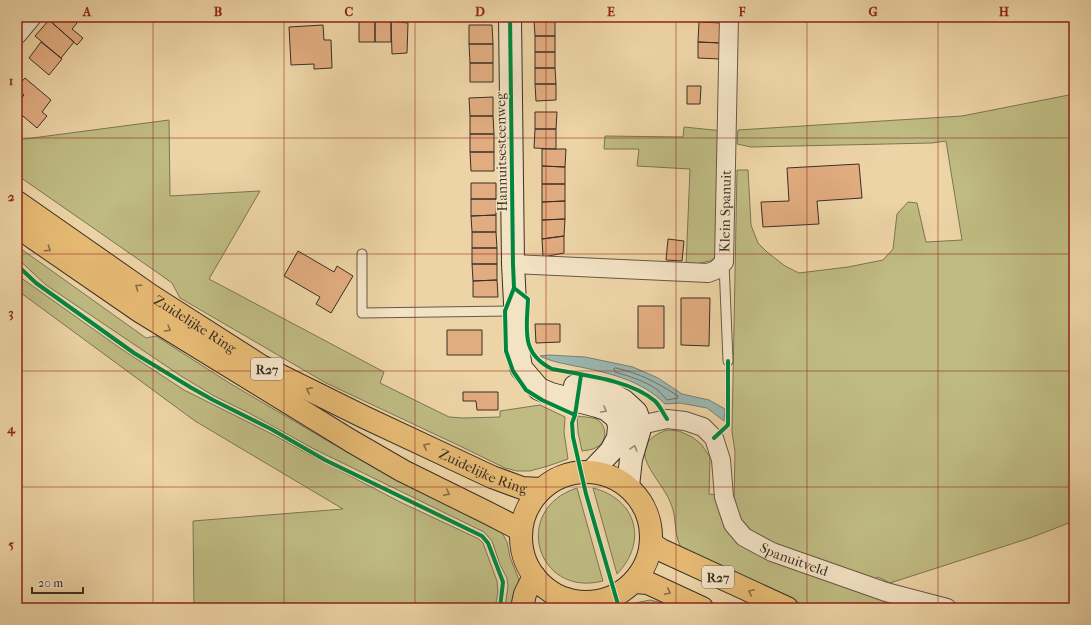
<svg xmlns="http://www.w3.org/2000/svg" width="1091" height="625" font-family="'IM FELL French Canon',serif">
<rect width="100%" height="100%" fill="#edd4a6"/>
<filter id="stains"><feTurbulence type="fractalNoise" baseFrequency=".005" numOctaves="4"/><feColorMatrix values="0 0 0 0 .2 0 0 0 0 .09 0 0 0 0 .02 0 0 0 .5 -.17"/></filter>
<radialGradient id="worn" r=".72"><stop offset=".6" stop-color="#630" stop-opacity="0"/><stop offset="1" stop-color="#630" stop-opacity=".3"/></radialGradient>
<path fill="#bfbb82" stroke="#7c7554" d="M1074,94V521L1030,538L890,583L878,577L872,580L757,537L741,519L734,504L735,452L732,432L737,170H748L751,225L758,243L767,252L785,266L799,273L848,267L883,260L893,249L897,214L908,202L917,203L926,242L962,240L946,141L932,143L751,147L737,144L738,130L962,116Z
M169,120L170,196L260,191L209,279L384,372L380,383L449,417L463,418L500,417V411L540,405L565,417L564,432L568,459L548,466L530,471H517L505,468L462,447L326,383L180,298L172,283L158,273L17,175V140Z
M684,127L723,131L719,255L710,261L686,266L690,169L637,166L639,149H604L605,136L683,137Z
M17,246L146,338L156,336L231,384L333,444L441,497L501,531L507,542L510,557L519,580L513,608H505L508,586L507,578L500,565L492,541L484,532L312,448L249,413L214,396L181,376L46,285L17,258Z
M17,275L120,348L184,390L274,435L303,451L400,502L479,539L483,543L497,581L498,592L495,608H194L193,521L343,509L195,421L17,290Z
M577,416C583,417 591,417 596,419C607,424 608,441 597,447C593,450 587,450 582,451L578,432Z
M667,430L679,431L692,437L701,444L710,457L709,494L717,495L725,523L923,608H807L787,600L684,552C672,536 678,520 671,504C661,477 619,447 667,430Z
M577,488L603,581C536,598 511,509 577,488Z
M593,488C637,499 648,542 617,574Z
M650,600L671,605L679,608H628L629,605L635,603Z"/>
<path fill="#9bb7b0" stroke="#748179" d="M549,355L585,357L633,367L658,378L682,394L709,400L725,409L724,421L707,408L680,403L665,404C642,380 606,372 575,366C561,363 553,362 540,356Z"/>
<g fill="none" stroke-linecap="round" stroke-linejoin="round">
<path stroke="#6a736b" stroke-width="1" d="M616,368C639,373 658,383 678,396V398L667,400C664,397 661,393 658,390C645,381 629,376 615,372L614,369Z"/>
</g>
<path fill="#e1ac80" stroke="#3a2f26" d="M52,17H71L77,23L72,29L83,38L77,45L49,20Z
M534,17H555V20H534Z
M708,17H716V22L708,21Z
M49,20L74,42L61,58L35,36Z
M534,20H555V36H535Z
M359,21H375V42H359Z
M375,21H391V42H375Z
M391,21L408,23L407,53L392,54Z
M699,22L722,23V43L698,42Z
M323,25L324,40H331L332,68L314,69V64L291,65L289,27Z
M469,25H492L493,44H469Z
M535,36H555V52H535Z
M41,42L62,59L49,75L29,58Z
M698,42L722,43L721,59L698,58Z
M469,44H493V63H470Z
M535,52H555V68H535Z
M470,63H493V82H470Z
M535,68H555L556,84H535Z
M25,78L51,100L42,112L47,116L37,128L17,111V104L24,95L17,89V87Z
M535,84H556V100L536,101Z
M687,86H701L700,104H687Z
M493,97V116H470L469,98Z
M535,112H557L556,129H535Z
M470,116H493L494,134H470Z
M535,129H556V149L534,148Z
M470,134H494V152H470Z
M542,149H566L565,167L542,166Z
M470,152H494V171H471Z
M859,164L862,198L817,201L819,224L763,227L761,202L789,201L787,168Z
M542,166L565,167V184H542Z
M471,183H496V199H471Z
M542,184H565V201L542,202Z
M471,199H496V215L471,216Z
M565,201V219L542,220V202Z
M496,215V232H472L471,216Z
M565,219L564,236L542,239V220Z
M472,232H496L497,248H472Z
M564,236V253L543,257L542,239Z
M668,239L684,241L682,261L666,260Z
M472,248H497V264H472Z
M298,251L334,272L337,266L353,276L331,313L316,304L320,297L284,276Z
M472,264H497V280L473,281Z
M497,280L498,297H473V281Z
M681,298H710L709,346L681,345Z
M638,306H664V348H638Z
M535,324H560V342L536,343Z
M447,330H482V355H447Z
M463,392H498V410H477L476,401H463Z"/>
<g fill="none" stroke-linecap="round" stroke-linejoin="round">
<defs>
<path id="lane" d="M362,254V313L515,311
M724,263L728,361"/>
<g id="street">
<path d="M17,35L32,17"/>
<path id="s1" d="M513,264L708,273L716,270L724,262L729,17"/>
<path id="s2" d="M627,426L641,425L667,419L685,421L703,427L714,438L721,460L724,497L733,524L744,537L772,552L886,592L947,608"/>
</g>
<path id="secondary" d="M510,17L513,264L517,342L521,368L539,389L551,394L597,406L606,409L617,418L619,426L618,438L611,451L592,471
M575,386L611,394L624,401L636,412L641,425L631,459L628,486"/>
<path id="primary" d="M522,608L525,594L534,576
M556,608L566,599"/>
<g id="highway">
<path id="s3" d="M17,202L150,295L261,366L364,417L492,477L522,488L541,489"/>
<path d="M17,226L35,239L141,312L351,441L403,471L486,512L521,530"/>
<circle cx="586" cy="537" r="65"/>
<path d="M652,544L661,550L787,608"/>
<path d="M634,582L648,583L702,608"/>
</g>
</defs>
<use href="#lane" stroke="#675846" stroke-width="11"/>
<use href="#street" stroke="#675846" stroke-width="20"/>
<use href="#secondary" stroke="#3a2f26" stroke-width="24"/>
<use href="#primary" stroke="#3a2f26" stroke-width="24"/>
<use href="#highway" stroke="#3a2f26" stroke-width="24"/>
<use href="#lane" stroke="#f3e3c5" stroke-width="9"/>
<use href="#street" stroke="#f3e3c5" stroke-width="18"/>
<use href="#secondary" stroke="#f3e3c5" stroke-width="22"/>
<use href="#primary" stroke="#e6ba73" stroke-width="22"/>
<use href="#highway" stroke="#e6ba73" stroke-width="22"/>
<defs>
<path id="cycleway" d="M510,17L513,264L514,288L505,311L506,351L513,371L526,390L542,400L575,415
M17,265L36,283L134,353L190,387L213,400L271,429L325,460L482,536L488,543L503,582L500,608
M514,288L528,299C527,329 520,353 552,369C583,375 631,380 655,401C660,406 663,413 667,419
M581,375L575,415L572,423L573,437L586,494L619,608
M714,438L728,425V361"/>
</defs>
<use href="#cycleway" stroke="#f3e3c5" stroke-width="6"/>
<use href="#cycleway" stroke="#00873e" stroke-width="4"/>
</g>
<defs><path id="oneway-chevron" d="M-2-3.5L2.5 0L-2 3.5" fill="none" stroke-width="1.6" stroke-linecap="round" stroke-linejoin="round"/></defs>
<g stroke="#876e49">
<use href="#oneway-chevron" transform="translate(48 249) rotate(34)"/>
<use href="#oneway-chevron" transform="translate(138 287) rotate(-145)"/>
<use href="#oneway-chevron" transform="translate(168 329) rotate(31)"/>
<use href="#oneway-chevron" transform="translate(309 390) rotate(-154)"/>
<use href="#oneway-chevron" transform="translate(426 446) rotate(-155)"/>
<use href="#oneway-chevron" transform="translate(447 493) rotate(26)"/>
<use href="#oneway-chevron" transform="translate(668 592) rotate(25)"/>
<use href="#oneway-chevron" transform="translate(751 592) rotate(-155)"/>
</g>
<g stroke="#968976">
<use href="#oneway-chevron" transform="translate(604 410) rotate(30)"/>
<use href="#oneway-chevron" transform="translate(634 448) rotate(-74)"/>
</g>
<path fill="none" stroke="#8f2418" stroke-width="1" stroke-opacity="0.55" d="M153,17V608M284,17V608M415,17V608M546,17V608M676,17V608M807,17V608M938,17V608M17,138H1074M17,254H1074M17,371H1074M17,487H1074"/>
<g text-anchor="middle" stroke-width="3" stroke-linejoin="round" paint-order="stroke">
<g fill="#f3e3c5" stroke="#726556" stroke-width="1">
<rect x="251" y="358" width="32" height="22" rx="3"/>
<rect x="702" y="566" width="32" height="22" rx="3"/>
</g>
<g font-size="13" font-weight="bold" fill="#3a2f26">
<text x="267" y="374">R27</text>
<text x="718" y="582">R27</text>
</g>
<g font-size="14" fill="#3a2f26" stroke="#f3e3c5">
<text transform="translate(501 152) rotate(-91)" y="5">Hannuitsesteenweg</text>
<text dy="5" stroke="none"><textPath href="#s1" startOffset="266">Klein Spanuit</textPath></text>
<text dy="5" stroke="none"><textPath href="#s3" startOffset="216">Zuidelijke Ring</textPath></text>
<text dy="5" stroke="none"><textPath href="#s3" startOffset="540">Zuidelijke Ring</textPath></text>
<text dy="5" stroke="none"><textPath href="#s2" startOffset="254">Spanuitveld</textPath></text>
</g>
</g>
<rect width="1091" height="625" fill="none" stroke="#edd4a6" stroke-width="44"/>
<path d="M32 587v6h51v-6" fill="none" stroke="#3a2f26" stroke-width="2"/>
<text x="38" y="587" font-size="12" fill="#3a2f26" stroke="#f3e3c5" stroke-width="3" paint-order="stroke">20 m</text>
<rect x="22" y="22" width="1047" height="581" fill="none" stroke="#8f2418" stroke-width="1.5"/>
<g font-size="13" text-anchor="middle" font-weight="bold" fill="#8f2418">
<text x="87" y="16">A</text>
<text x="218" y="16">B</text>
<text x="349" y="16">C</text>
<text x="480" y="16">D</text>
<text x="611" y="16">E</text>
<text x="742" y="16">F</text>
<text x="873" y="16">G</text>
<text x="1004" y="16">H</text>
<text x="11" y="85">1</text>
<text x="11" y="201">2</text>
<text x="11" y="317">3</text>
<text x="11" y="433">4</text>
<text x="11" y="549">5</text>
</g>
<rect width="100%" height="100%" filter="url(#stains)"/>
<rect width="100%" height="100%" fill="url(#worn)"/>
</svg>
